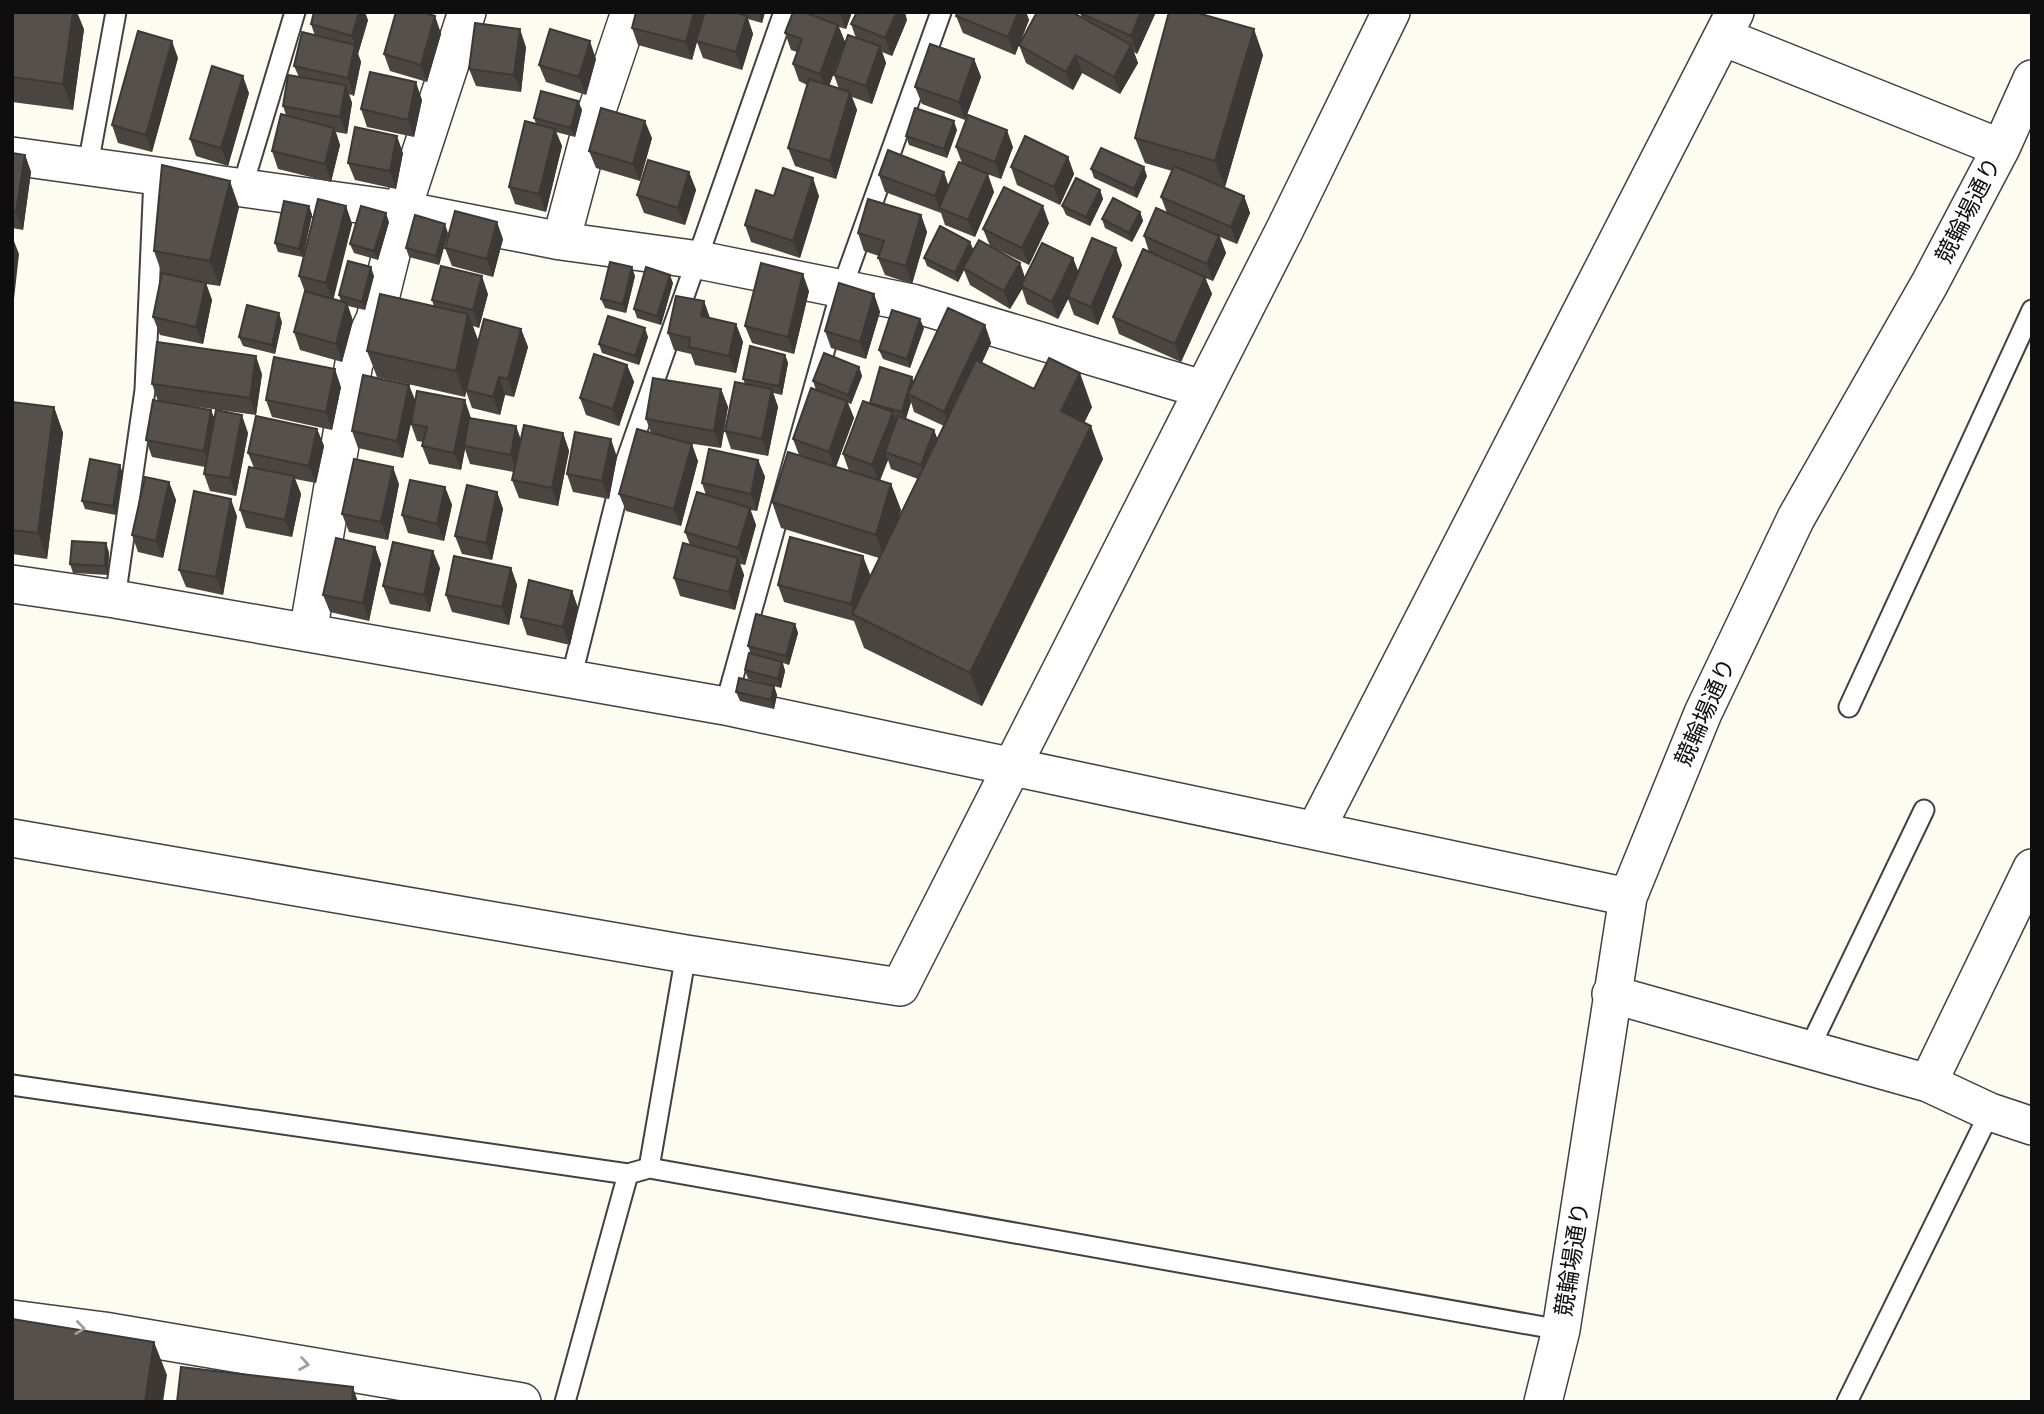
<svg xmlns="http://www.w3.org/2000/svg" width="2044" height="1414" font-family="'Noto Serif','Noto Sans JP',serif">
<rect width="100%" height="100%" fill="#fdfcf1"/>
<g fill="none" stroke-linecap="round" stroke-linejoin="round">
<defs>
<path id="lane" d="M88,165L116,12
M242,188L295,12
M115,599L145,390L154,177
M571,679L625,464L784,12
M725,706L841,291L941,12
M1849,707L2032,310
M1809,1049L1924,810
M12,1085L628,1174
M649,1168L1561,1330
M565,1402L628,1174L649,1168L686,954
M1847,1402L1990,1112"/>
<path id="street" d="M1723,37L2001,148
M12,156L402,210L561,241L699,260L912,303L1202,389
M561,241L592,125L630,12
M12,584L115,599L725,706L1628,897
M308,633L354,363L375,319L402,210L467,12
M1316,829L1735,12
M12,838L686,954L900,987L1285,229L1391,12
M1611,994L1928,1083L1990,1112L2032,1126
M1928,1083L2032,868
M12,1319L104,1331L522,1402
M1543,1402L1561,1330L1628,897L1703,713L1796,518L1930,283L2001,148L2032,79"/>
</defs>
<use href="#lane" stroke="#414141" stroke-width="23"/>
<use href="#street" stroke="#414141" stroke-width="40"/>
<use href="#lane" stroke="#fff" stroke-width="19"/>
<use href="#street" stroke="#fff" stroke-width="37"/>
</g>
<path fill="#4a4541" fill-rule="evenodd" d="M12,12L84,29L73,110L12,102Z
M703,12L704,14L705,12H765L762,23L748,19L753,34L742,70L703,58L697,42L692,60L638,45L632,28Z
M793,12H852L846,29L839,27L845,42L829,86L839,89L834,75L856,38L851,24L907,20L892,56L882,52L886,63L872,104L852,97L857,110L836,179L795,166L788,148L807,85L799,81L793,64L797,52L791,50L785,33Z
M958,12H1026L1029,20L1015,55L963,33L956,16Z
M1156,12L1137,54L1134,52L1138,63L1120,94L1082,73L1073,90L1026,63L1019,45L1082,18L1080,13Z
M435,16L441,34L427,82L390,71L384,54Z
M368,20L358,54L361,62L354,96L349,94L352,103L347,134L336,132L340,145L331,182L278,169L272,151L286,115L283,106L299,77L294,66L315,36L311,24Z
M526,47L521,92L476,86L469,69Z
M1263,55L1225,187L1217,185L1244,196L1250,213L1237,244L1220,237L1226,253L1213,281L1205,278L1212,294L1181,362L1119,334L1113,317L1149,252L1144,236L1167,213L1161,197L1172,171L1145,163L1135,138Z
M178,58L152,152L118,143L112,125Z
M596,59L586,95L546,82L539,65Z
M974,59L981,77L965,120L922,104L915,87Z
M249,93L228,166L196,156L190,139Z
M422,100L414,137L367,127L361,109Z
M578,101L582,110L575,137L556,132L562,146L546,212L515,204L509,187L536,124L534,118Z
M957,130L947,158L909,145L906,136Z
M652,138L640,181L596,168L589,151Z
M956,147H1013L1001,179L987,174L994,192L975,237L945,225L941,213L885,192L879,175L948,185L962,163Z
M12,153L25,155L31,172L23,230L12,228Z
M403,153L396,189L355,180L348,163Z
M1068,157L1074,174L1060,205L1017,185L1011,167Z
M1091,169L1147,176L1137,198L1094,178Z
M689,172L696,190L685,225L644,213L637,195Z
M1100,190L1103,199L1090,226L1066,215L1062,206Z
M774,196H819L800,258L751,242L745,225Z
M309,206L312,215L303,257L278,252L275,243Z
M346,206L352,224L333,299L341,302L339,295L374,276L365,310L348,306L353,321L342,362L300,350L294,332L305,292L299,276Z
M239,207L220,286L206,284L212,300L203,344L160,335L153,317L162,274L154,251Z
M1140,212L1143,221L1132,242L1105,228L1102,219Z
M921,215L927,232L912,284L885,275L878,258L879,256L864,251L858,233Z
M389,222L378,260L354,253L350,244Z
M1049,223L1029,265L990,246L983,229Z
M448,233L439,265L409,257L406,248Z
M503,239L493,277L452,266L445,248Z
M970,242L973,250L1020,263L1025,278L1073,258L1078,272L1122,265L1098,325L1074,315L1068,299L1058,319L1027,304L1022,289L1010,309L970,285L964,270L958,282L927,266L924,258Z
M635,276L626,313L605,308L601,299Z
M673,283L661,325L637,318L634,309Z
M809,291L794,354L752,343L745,326Z
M488,294L479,328L473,326L478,340L470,375L521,329L528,347L514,397L505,395L500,415L472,408L466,391L465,397L377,377L367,351L434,307L432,300Z
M874,294L880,312L866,359L831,348L825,331Z
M704,301L710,318L736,324L743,342L736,373L695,365L691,354L674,350L668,333Z
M282,322L275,354L243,346L239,337Z
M985,325L991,343L982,363L1034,389L1092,407L1084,422L1103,459L982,706L864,648L854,621L784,602L778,585L870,574L867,583L879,558L781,528L772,502L799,455L793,439L816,390L813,381L859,367L862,376L851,404L848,403L854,418L836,467L849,471L843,454L870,404L914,381ZM911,402L914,412L944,426L937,439L934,430L906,419ZM888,460L891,469L918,479L897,523L901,510L891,484L880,480Z
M924,328L910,368L883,359L879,350Z
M648,337L639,365L602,353L599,344Z
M785,355L788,363L782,395L773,393L778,407L768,456L731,449L725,431L745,384L743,379Z
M627,365L634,382L619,426L586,415L580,398Z
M262,374L256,415L169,403L211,410L214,418L248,433L236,496L210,491L204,474L205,467L152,457L146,440L158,401L152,384Z
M341,387L332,430L272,417L266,400Z
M721,389L728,407L721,448L687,443L698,461L681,526L626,511L619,494L651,433L646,419Z
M12,402L54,407L63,433L47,559L12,554Z
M415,402L471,418L516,426L521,440L563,433L569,451L558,506L519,498L512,480L514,472L470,464L465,449L461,470L429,464L422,446L423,442L417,441L411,424L412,417L403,458L358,448L352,431Z
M317,429L324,446L316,483L295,479L301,494L292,537L246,528L240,510L254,468L248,453Z
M617,457L609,499L573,492L567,474Z
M758,460L765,477L757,511L750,510L756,525L745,565L740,564L744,575L735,610L680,596L674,578L690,545L685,532L706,495L702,483Z
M123,474L116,515L85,509L82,501Z
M169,482L176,500L163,558L138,552L132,535Z
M399,484L388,540L349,532L342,514Z
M445,487L452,505L444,541L408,533L402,515Z
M497,492L503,509L492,560L462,554L455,536Z
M237,516L223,595L186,587L179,570Z
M375,547L381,564L369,621L330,612L323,595Z
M109,552L108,575L73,573L70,564Z
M440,568L430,612L390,604L383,586Z
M511,568L517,585L509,625L452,612L446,595Z
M572,591L578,608L570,645L527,635L521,617Z
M795,624L798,633L789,665L783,663L785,671L781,688L748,679L745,670L751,654L748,646Z
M774,686L777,695L774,709L740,701L736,692Z"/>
<path fill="#3c3835" d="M73,12H77L84,29L73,110L63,84Z
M359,12H365L368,20L358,54L352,36Z
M694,12H703L704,15L692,60L686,42Z
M758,12H765L762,23Z
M840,12H852L846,29Z
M897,12H905L907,20L892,56L885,38Z
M1018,12H1026L1029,20L1015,55L1008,37Z
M1141,12H1156L1137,54L1131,36Z
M435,16L441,34L427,82L421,65Z
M747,16L753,34L742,70L736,52Z
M838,25L845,42L827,92L820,74Z
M520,29L526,47L521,92L514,75Z
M1254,29L1263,55L1225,187L1215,161Z
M172,41L178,58L152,152L146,135Z
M590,41L596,59L586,95L579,77Z
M355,45L361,62L354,96L348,78Z
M1131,45L1138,63L1120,94L1114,77Z
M880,46L886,63L872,104L866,86Z
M1076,55L1082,73L1073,90L1066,72Z
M974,59L981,77L965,120L959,102Z
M243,76L249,93L228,166L221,148Z
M416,82L422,100L414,137L408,120Z
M346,85L352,103L347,134L340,117Z
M850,92L857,110L836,179L830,161Z
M578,101L582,110L575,137L571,128Z
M645,121L652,138L640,181L633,164Z
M954,121L957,130L947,158L944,149Z
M334,128L340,145L331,182L325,164Z
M555,129L562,146L546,212L539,194Z
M1007,130L1013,147L1001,179L995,162Z
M397,136L403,153L396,189L390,171Z
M25,155L31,172L23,230L16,212Z
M1068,157L1074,174L1060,205L1054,187Z
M1144,167L1147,176L1137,198L1134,189Z
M689,172L696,190L685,225L678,208Z
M944,172L950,190L939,208L941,213L935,196Z
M988,174L994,192L975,237L968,220Z
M813,178L819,196L800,258L793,241Z
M230,181L239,207L220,286L210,261Z
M1100,190L1103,199L1090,226L1086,217Z
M1244,196L1250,213L1237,244L1231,227Z
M309,206L312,215L303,257L299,249Z
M346,206L352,224L333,301L326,283Z
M1043,206L1049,223L1029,265L1022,248Z
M1140,212L1143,221L1132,242L1129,233Z
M386,213L389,222L378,260L374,251Z
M921,215L927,232L912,284L906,266Z
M497,222L503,239L493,277L487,259Z
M445,224L448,233L439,265L436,256Z
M12,236L19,254L12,317Z
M1219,236L1226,253L1213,281L1207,264Z
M970,242L974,251L963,268L964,270L958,282L955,273Z
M1116,248L1122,265L1098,325L1091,307Z
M1073,258L1080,276L1058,319L1052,302Z
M1020,263L1026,281L1021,286L1022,289L1010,309L1004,291Z
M371,267L374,276L365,310L362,302Z
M632,267L635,276L626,313L623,304Z
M803,274L809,291L794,354L788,337Z
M670,275L673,283L661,325L657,316Z
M482,276L488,294L479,328L473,310Z
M1205,277L1212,294L1181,362L1175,344Z
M206,283L212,300L203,344L196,327Z
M874,294L880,312L866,359L860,342Z
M704,301L710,319L701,316Z
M347,303L353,321L342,362L336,344Z
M279,313L282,322L275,354L272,345Z
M468,314L478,340L465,397L456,371Z
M920,319L924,328L910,368L907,359Z
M736,324L743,342L736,373L729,356Z
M985,325L991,343L950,429L944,412Z
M645,328L648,337L639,365L635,356Z
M521,329L528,347L514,397L508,379Z
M785,355L788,363L782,395L779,386Z
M256,356L262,374L256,415L250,398Z
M627,365L634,382L619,426L613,409Z
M859,367L862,376L851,404L848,395Z
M335,369L341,387L332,430L326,412Z
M1080,373L1092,407L1074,444L1061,411Z
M499,377L505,395L500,415L493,397Z
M912,377L915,386L908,394L911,402L905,421L902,412Z
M409,385L416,402L403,458L397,441Z
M721,389L728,407L721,448L714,431Z
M772,389L778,407L768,456L762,439Z
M465,400L471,418L464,446L465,449L461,470L454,453Z
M847,401L854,418L835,469L829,452Z
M54,407L63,433L47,559L38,533Z
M211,410L218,428L210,468L204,451Z
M893,412L899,430L885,452L888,460L879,483L872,465Z
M242,415L248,433L236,496L230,478Z
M516,426L522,444L517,472L511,455Z
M1091,426L1103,459L982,706L970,673Z
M317,429L324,446L316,483L309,466Z
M934,430L941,448L927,483L921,465Z
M563,433L569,451L558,506L552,488Z
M611,439L617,457L609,499L602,481Z
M692,444L698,461L681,526L674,509Z
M758,460L765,477L757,511L751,494Z
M120,465L123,474L116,515L113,506Z
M393,467L399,484L388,540L381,522Z
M294,476L301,494L292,537L285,520Z
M169,482L176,500L163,558L156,541Z
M891,484L901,510L885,560L876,535Z
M445,487L452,505L444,541L437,524Z
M497,492L503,509L492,560L486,543Z
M231,499L237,516L223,595L216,577Z
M750,508L756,525L745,565L738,548Z
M106,543L109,552L108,575L105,566Z
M375,547L381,564L369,621L363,603Z
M433,551L440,568L430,612L424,595Z
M863,556L870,574L859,618L856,616L851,604Z
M738,558L744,575L735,610L729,592Z
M511,568L517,585L509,625L502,607Z
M572,591L578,608L570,645L563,627Z
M795,624L798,633L789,665L786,656Z
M782,662L785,671L781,688L778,679Z
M774,686L777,695L774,709L771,700Z
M154,1342L167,1375L163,1402H145Z
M353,1387L358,1402H352Z"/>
<path fill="#56504c" stroke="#3c3835" stroke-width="2" d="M12,12H73L63,84L12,77Z
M314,12H359L352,36L311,24Z
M396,12H422L435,16L421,65L384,54Z
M636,12H694L686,42L632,28Z
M705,12H733L747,16L736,52L696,41Z
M793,12H804L838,25L820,74L793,64L802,39L785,33Z
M857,12H897L885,38L851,24Z
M958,12H1018L1008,37L956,16Z
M1037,12H1072L1131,45L1114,77L1076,55L1066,72L1019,45Z
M1081,12H1141L1131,36L1080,13Z
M1169,12H1194L1254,29L1215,161L1135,138Z
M475,23L520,29L514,75L469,69Z
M550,29L590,41L579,77L539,65Z
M138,31L172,41L146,135L112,125Z
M302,32L355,45L348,78L294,66Z
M848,35L880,46L866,86L834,75Z
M930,44L974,59L959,102L915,87Z
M212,66L243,76L221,148L190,139Z
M370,72L416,82L408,120L361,109Z
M288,75L346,85L340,117L283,106Z
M809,79L850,92L830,161L788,148Z
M541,91L578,101L571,128L534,118Z
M601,108L645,121L633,164L589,151Z
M915,108L954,121L944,149L906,136Z
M281,114L334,128L325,164L272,151Z
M968,115L1007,130L995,162L956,147Z
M525,121L555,129L539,194L509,187Z
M355,127L397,136L390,171L348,163Z
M1025,136L1068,157L1054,187L1011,167Z
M1101,148L1144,167L1134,189L1091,169Z
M888,150L944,172L935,196L879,175Z
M12,153L25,155L16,212H12Z
M648,160L689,172L678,208L637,195Z
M959,162L988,174L968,220L939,208Z
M162,165L230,181L210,261L154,251Z
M1174,166L1244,196L1231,227L1161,197Z
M783,168L813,178L793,241L745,225L756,190L774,196Z
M1076,178L1100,190L1086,217L1062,206Z
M1004,187L1043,206L1022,248L983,229Z
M1113,198L1140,212L1129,233L1102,219Z
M318,199L346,206L326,283L299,276Z
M868,199L921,215L906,266L878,258L884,241L858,233Z
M284,201L309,206L299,249L275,243Z
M361,206L386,213L374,251L350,244Z
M1156,208L1219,236L1207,264L1144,236Z
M455,211L497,222L487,259L445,248Z
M415,215L445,224L436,256L406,248Z
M940,226L970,242L955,273L924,258Z
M1092,238L1116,248L1091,307L1068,297Z
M979,240L1020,263L1004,291L963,268Z
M1042,243L1073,258L1052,302L1021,286Z
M1143,249L1205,277L1175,344L1113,317Z
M348,261L371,267L362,302L339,295Z
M610,262L632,267L623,304L601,299Z
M761,263L803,274L788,337L745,326Z
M441,266L482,276L473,310L432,300Z
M646,267L670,275L657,316L634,309Z
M162,273L206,283L196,327L153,317Z
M839,283L874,294L860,342L825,331Z
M305,291L347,303L336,344L294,332Z
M380,294L468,314L456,371L367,351Z
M676,296L704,301L701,316L736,324L729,356L689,347L690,338L668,333Z
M247,305L279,313L272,345L239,337Z
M948,308L985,325L944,412L908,394Z
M892,310L920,319L907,359L879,350Z
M608,316L645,328L635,356L599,344Z
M484,319L521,329L508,379L499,377L493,397L466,390Z
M157,342L256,356L250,398L152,384Z
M750,346L785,355L779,386L743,379Z
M824,353L859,367L848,395L813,381Z
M594,354L627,365L613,409L580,398Z
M274,357L335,369L326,412L266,400Z
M1049,358L1080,373L1061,411L1091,426L970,673L852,614L976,360L1034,389Z
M880,367L912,377L902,412L870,403Z
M363,375L409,385L397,441L352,431Z
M653,378L721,389L714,431L646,419Z
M735,382L772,389L762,439L725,431Z
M811,388L847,401L829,452L793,439Z
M417,391L465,400L454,453L422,446L427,427L411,424Z
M153,400L211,410L204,451L146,440Z
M863,401L893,412L872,465L843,454Z
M12,402L54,407L38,533L12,530Z
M216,410L242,415L230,478L204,474Z
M256,416L317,429L309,466L248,453Z
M898,416L934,430L921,465L885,452Z
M469,418L516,426L511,455L464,446Z
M524,425L563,433L552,488L512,480Z
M637,429L692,444L674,509L619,494Z
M575,432L611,439L602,481L567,474Z
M709,449L758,460L751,494L702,483Z
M788,452L891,484L876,535L772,502Z
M90,459L120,465L113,506L82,501Z
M354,459L393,467L381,522L342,514Z
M249,467L294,476L285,520L240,510Z
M145,477L169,482L156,541L132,535Z
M410,480L445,487L437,524L402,515Z
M467,485L497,492L486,543L455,536Z
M194,491L231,499L216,577L179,570Z
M697,492L750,508L738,548L685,532Z
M790,537L863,556L851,604L778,585Z
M336,538L375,547L363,603L323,595Z
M72,541L106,543L105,566L70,564Z
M393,542L433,551L424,595L383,586Z
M683,543L738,558L729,592L674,578Z
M454,556L511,568L502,607L446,595Z
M529,580L572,591L563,627L521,617Z
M756,614L795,624L786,656L748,646Z
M749,653L782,662L778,679L745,670Z
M739,678L774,686L771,700L736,692Z
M12,1319L154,1342L145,1402H12Z
M181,1367L353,1387L352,1402H177Z"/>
<defs><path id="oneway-chevron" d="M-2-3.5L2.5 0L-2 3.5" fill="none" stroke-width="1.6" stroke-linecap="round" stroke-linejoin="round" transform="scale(1.75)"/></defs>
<g stroke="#9f9f9f">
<use href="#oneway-chevron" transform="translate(80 1328) rotate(7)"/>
<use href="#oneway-chevron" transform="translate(304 1364) rotate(9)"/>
</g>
<g text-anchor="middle" stroke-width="7" stroke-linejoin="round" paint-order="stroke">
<g font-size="23" fill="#0e0e0e" stroke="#fff">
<text transform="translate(1968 210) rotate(-63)" y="8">競輪場通り</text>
<text transform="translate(1705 712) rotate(-66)" y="8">競輪場通り</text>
<text transform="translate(1572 1259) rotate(-81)" y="8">競輪場通り</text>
</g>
</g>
<rect width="2044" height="1414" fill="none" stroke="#0e0e0e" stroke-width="28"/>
</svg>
